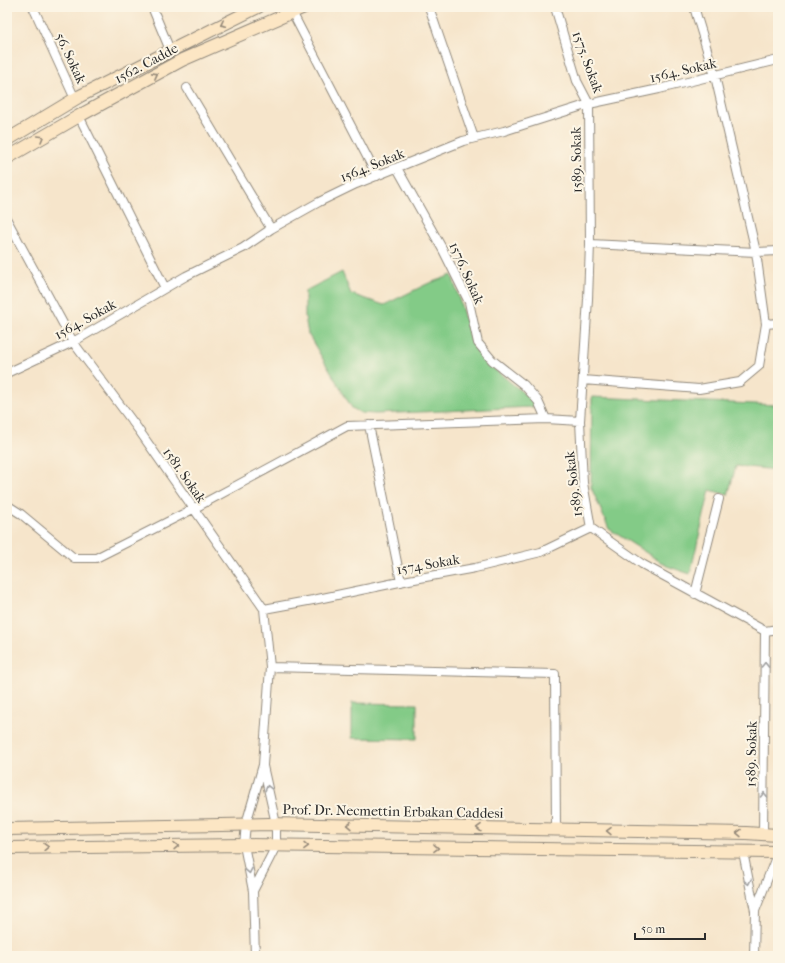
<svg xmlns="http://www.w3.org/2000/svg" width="785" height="963" font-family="'IM FELL French Canon',serif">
<rect width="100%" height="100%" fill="#fcf5e5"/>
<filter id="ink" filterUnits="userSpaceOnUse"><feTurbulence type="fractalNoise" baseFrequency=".025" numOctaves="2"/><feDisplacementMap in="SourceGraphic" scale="8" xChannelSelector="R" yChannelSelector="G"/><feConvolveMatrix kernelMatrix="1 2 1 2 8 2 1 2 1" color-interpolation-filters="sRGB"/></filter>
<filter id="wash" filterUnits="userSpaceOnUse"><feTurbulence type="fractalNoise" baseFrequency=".012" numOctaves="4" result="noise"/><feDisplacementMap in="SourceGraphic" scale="16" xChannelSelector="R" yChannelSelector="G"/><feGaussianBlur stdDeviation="0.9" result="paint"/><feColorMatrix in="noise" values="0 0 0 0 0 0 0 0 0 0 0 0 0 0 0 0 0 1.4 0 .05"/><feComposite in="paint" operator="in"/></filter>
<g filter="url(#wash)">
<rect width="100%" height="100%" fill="#f6e5cb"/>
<path fill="#83cb87" stroke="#577b59" d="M342,272L351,294L384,305L427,284L452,275L472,343L487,363L533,401V407L375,414L361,413L352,408L308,334L305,317V291Z
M592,397L778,405V470L736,466L728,495L710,490L690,574L667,566L609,529L591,487Z
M352,703L417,704V739L352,738Z"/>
</g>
<g filter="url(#ink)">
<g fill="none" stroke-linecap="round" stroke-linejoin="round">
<defs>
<path id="minor" d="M33,7L75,99
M152,7L170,50
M429,7L474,138
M555,7L577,81L589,104L590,244L588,299L580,421L583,483L591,528L642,564L765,631
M292,12L377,176
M187,88L271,229
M79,116L165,288
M397,168L443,250L469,302L478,343L492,360L524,385L538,401L546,419
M7,220L73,342L138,429L264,609L270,667L263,765L246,824L244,845L253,891L255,956
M590,244L756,252L778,251
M766,324L778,323
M7,373L73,342L186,276L243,248L271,229L319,202L356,184L463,141L504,131L589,104L659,89L778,60
M583,380L699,389L740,382L759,366L766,324L756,252L715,76L694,7
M369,425L401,582
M7,505L21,514L74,558H96L193,509L347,426L546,419L580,421
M695,594L719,499
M264,609L313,600L409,580L475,568L541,552L591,528
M765,631L778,629
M270,667L555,674L556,830
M763,834L765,631
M743,852L755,911
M253,891L276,846V824L263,766
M754,956L755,911L778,852"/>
<path id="secondary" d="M7,140L80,96L258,7
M7,158L79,116L182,60L304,7
M7,829L269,824L746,833L778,835
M7,848L244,845L778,852"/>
</defs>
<use href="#minor" stroke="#90887b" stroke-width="10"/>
<use href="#secondary" stroke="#90887b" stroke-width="14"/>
<use href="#minor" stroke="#fff" stroke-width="8"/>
<use href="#secondary" stroke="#fce6c4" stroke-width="12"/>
</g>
<defs><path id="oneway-chevron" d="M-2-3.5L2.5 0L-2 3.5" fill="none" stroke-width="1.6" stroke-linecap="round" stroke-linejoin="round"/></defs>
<g stroke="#948878">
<use href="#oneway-chevron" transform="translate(223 24) rotate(154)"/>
<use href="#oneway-chevron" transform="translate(155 75) rotate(-28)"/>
<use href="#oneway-chevron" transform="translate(41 138) rotate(-30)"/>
<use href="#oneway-chevron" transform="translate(349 825) rotate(-179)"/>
<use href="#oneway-chevron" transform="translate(479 828) rotate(-179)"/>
<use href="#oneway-chevron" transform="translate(609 831) rotate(-179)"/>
<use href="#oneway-chevron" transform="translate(739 833) rotate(-179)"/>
<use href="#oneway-chevron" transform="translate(176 846) rotate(-1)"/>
<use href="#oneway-chevron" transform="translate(306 846) rotate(1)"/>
<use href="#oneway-chevron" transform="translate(46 847) rotate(-1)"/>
<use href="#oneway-chevron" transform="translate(436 848) rotate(1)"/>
</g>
<g stroke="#a0a0a0">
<use href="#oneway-chevron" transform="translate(765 665) rotate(-89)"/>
<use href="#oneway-chevron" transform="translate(268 788) rotate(-103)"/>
<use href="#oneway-chevron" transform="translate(764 795) rotate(-89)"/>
<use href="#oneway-chevron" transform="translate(249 871) rotate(79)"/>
<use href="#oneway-chevron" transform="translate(748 882) rotate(78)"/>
</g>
</g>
<g text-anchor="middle" stroke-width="4" stroke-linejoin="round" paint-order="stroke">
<g font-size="14" fill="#2b2b2b" stroke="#fcf5e5">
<text transform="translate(71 58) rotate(65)" y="5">56. Sokak</text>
<text transform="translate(588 62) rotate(70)" y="5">1575. Sokak</text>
<text transform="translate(146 63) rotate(-28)" y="5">1562. Cadde</text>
<text transform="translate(683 70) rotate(-13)" y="5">1564. Sokak</text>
<text transform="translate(576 160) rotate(-91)" y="5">1589. Sokak</text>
<text transform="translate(372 165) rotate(-22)" y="5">1564. Sokak</text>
<text transform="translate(467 273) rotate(66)" y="5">1576. Sokak</text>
<text transform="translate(85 319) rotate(-29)" y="5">1564. Sokak</text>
<text transform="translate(185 475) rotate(55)" y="5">1581. Sokak</text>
<text transform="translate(573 484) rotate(-97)" y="5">1589. Sokak</text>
<text transform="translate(428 564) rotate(-10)" y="5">1574 Sokak</text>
<text transform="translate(751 754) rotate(-89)" y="5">1589. Sokak</text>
<text transform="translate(393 811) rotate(1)" y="5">Prof. Dr. Necmettin Erbakan Caddesi</text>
</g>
</g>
<rect width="785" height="963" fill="none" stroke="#fcf5e5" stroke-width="24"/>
<path d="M635 933v6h70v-6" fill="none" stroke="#2b2b2b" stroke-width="2"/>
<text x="641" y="933" font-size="12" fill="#2b2b2b" stroke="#fcf5e5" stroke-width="3" paint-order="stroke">50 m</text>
</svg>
